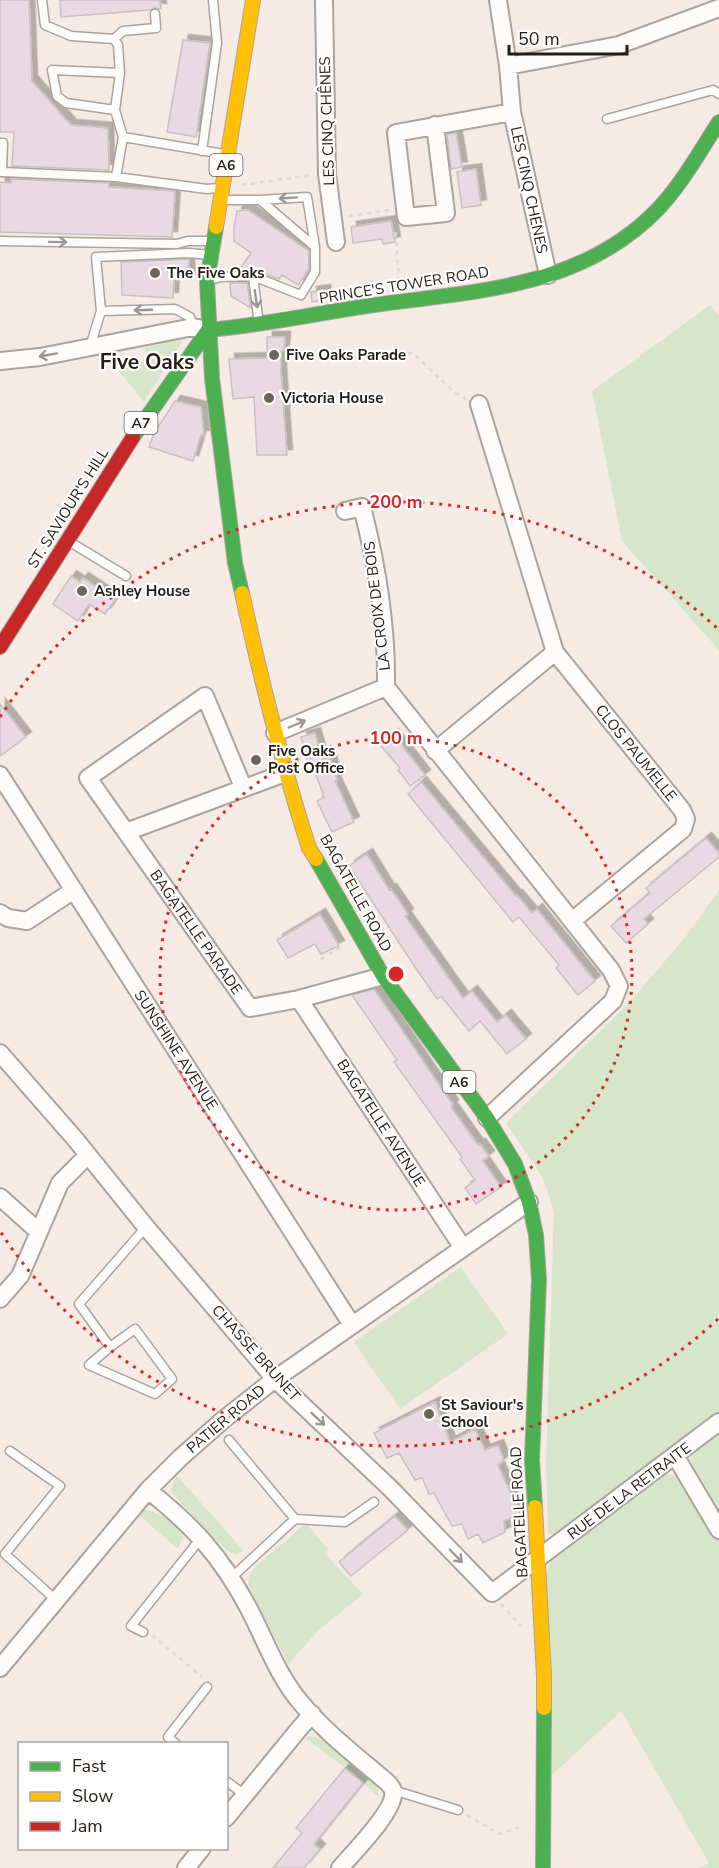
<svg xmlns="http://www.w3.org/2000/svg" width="719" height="1868" font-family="'Nunito Sans',sans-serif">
<defs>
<filter id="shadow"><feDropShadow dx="5.5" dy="-5.5" stdDeviation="0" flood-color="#0004"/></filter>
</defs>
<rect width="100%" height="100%" fill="#f5ebe4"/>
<path fill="#d7e5cb" d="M710,305L719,316V650L622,541L592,391Z
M175,334L184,339L144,402L118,370L147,360L143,340Z
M719,890V1412L559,1536L548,1533L546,1463L554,1212L543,1178L506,1123L629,1003L687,935Z
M461,1267L508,1334L400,1409L354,1342Z
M719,1432V1512L693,1467L691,1454Z
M665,1474L684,1477L719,1538V1868H699L709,1863L621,1711L552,1775L546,1573L551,1561Z
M176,1475L244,1551L236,1555L226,1550L174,1496L171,1490Z
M145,1510C160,1512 179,1524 183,1538L178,1549L137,1514Z
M306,1523L328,1549L324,1553L363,1594L319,1630L288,1664L248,1585L249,1576L255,1567Z
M311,1736L325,1739L377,1784L379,1797L345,1768L305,1738Z"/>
<path fill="#e8d9e2" stroke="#cac1c2" stroke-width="1.5" filter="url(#shadow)" d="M0,0H29L32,81L71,125L108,128L109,170L12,166L14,132H0Z
M60,0H160L161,9L154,8L150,10L61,17Z
M183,40L210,43L196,137L167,132Z
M456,133L462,167L451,169L447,134Z
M476,169L481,205L462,208L457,172Z
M11,179L109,183V187L175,191L172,237L0,232V182L11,183Z
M248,210L309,251V269L298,285L282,275L279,279L255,270H239L251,253L234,241V227L237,211Z
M391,221L395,242L383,244L382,239L353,243L351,227Z
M189,259V279L174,278L173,298L122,295L121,262Z
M230,283H247L251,308L231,296Z
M325,290L326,300L312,302L311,292Z
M267,337H285L284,350L281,352V372L287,455H257L254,397L233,399L229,359L267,358Z
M175,401L201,407L204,436L201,435L193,461L149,447L154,433Z
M71,576L80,582L83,578L115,599L105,614L89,604L78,621L53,604Z
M0,704L26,737L0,756Z
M315,733L323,761L330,758L337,780L335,781L354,822L332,832L317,801L324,797L310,758L307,759L301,737Z
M393,734L425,775L410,786L398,770L400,768L380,745Z
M421,782L516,896L517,895L532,913L537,909L595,981L578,995L556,968L559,965L519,917L513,922L408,794Z
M706,838L719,853V857L644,919L648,924L626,943L611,926L650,893L646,888Z
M367,854L389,890L391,889L408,914L405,916L463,998L472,991L497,1022L506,1015L526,1039L507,1054L480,1021L469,1031L441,996L437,999L415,967L349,866Z
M320,914L339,946L321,954L315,944L288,958L277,940Z
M374,989L453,1105L451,1107L478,1145L480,1144L489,1156L483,1161L501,1187L476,1204L465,1188L475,1180L460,1159L462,1157L394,1062L397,1060L352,995Z
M435,1402L450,1442L475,1429L485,1450L498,1445L504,1460L498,1465L520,1514L504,1521L505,1532L483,1543L478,1534L468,1539L462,1524L452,1526L434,1493L429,1494L422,1478L415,1480L399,1453L387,1458L374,1433Z
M395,1516L408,1530L351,1576L339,1562Z
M345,1768L363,1783L314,1844L320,1849L304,1868H273L302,1833L296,1828Z"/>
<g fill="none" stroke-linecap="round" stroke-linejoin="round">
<defs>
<path id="lane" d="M42,0L45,25L71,36L114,39L118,45L120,73
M114,39L123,31L156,28L155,14
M115,110L120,73L52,70L57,96L66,103L115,110L123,137
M607,119L713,90L719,94
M0,143H3L2,172L116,177
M202,151L217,43L213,0
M218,188L207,189L116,177L123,137L224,154
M223,200H260L315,247V272L301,295L253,276
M260,200L307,197L315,247
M0,241L177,244L188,241H212
M210,280L221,277L253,276L259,325
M193,327L190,317L175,309L101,311L96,257L189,253L210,255
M90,347L101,311
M70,542L126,576
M110,1347L135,1329L172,1379L155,1394L89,1365L110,1347L79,1304L146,1227
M229,1440L295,1519
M10,1451L60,1486L5,1554L57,1601
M231,1578L295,1519L345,1522L374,1502
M143,1632L131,1626L201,1538
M176,1744L168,1737L207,1687
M226,1781L245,1795
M393,1790L458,1810"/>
<path id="street" d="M324,0L327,174L336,242
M498,0L508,66L512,112L548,275
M508,66L619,45L719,8
M435,125L446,213L406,217L396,133L512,112
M0,361L40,357L193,327L208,330
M479,404L555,652
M345,511L362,507C377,565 387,627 386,687
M275,733L386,687L611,970L619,986L613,1001L487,1118
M435,751L555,652L682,810L686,819L683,829L572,921
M0,775L352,1325
M243,787L205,696L88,778L126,832L285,773
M126,832L250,1008L299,999L383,976
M0,913L8,918L27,921L74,890
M299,999L463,1248
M0,1053L76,1140L146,1227L275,1379L390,1488L492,1593L719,1422
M0,1197L39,1232L60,1183L88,1155
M0,1299L20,1276L39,1232
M676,1457L719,1530
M148,1490C194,1527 220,1555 248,1607C265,1639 277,1675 301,1703C326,1733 359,1758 388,1783C389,1784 393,1789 393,1791C397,1809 352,1854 340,1868
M0,1668L148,1490L180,1458L223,1420L275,1379L529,1202
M226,1818L299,1729L312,1714
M186,1868L202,1848"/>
<path id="fast" d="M216,227L207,281L212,378L235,563L242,593
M208,330C264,325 318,313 374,305C476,291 583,288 659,208C683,182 700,151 719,122
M133,437L208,330
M316,859L383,976L487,1118L515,1164L529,1202L536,1235L539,1279L532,1460L535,1507
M543,1868L544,1708"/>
<path id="slow" d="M216,227L253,0
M242,593C261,680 282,764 309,848L316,859
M535,1507L544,1676V1708"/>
<path id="jam" d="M0,647L133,437"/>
</defs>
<use href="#lane" stroke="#aca39c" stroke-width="11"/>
<use href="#street" stroke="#aca39c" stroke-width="20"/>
<use href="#fast" stroke="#aca39c" stroke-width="16"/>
<use href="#slow" stroke="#aca39c" stroke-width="16"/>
<use href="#jam" stroke="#aca39c" stroke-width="16"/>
<path stroke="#dddad7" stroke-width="3" stroke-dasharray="4.5 4.5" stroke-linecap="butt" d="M242,185L313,175
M349,216L390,210
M388,283L399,279L395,229
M372,357L413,353L455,393L466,399
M321,959L342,946
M501,1604L521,1626
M152,1635L202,1677
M467,1815L499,1834L523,1826"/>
<use href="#lane" stroke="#fefcfb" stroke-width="8"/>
<use href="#street" stroke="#fefcfb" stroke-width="16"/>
<use href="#fast" stroke="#4caf50" stroke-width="14"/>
<use href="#slow" stroke="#ffc107" stroke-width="14"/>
<use href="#jam" stroke="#c62828" stroke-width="14"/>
</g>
<defs><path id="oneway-shaft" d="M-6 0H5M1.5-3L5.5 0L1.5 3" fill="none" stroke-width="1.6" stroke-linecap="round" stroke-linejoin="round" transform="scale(1.5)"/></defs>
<g stroke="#9d9793">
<use href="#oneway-shaft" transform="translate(288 198) rotate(176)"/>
<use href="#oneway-shaft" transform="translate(58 242) rotate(1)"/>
<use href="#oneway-shaft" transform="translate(256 299) rotate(82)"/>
<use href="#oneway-shaft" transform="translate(143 310) rotate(178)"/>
<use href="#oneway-shaft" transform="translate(48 355) rotate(170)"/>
<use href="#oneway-shaft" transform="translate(297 724) rotate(-23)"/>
<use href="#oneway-shaft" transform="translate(318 1419) rotate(43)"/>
<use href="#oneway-shaft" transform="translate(456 1556) rotate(46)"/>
</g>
<g fill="none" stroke="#d62828" stroke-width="3" stroke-dasharray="3 6">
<circle cx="396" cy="974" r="236"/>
<path d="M718 1319A472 472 0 0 1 0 1231M0 717A472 472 0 0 1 718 629"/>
</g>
<g fill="#6e645d" stroke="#fff" stroke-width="2">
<circle cx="155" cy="273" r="6"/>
<circle cx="274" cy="355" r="6"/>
<circle cx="269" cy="398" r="6"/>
<circle cx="82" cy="591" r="6"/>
<circle cx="256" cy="760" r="6"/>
<circle cx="429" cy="1414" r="6"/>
</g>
<g text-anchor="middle" stroke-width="4.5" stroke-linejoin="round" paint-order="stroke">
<g fill="#fff" stroke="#67605a" stroke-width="1.5">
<rect x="209.5" y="154" width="33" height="22" rx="4.5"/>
<rect x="124.5" y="412" width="33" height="22" rx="4.5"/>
<rect x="442.5" y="1071" width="33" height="22" rx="4.5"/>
</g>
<g font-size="14" font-weight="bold" fill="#261c14">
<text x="226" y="170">A6</text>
<text x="141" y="428">A7</text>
<text x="459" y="1087">A6</text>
</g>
<g font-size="15" fill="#261c14" stroke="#fff">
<text transform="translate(327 121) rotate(-92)" y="5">LES CINQ CHÊNES</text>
<text transform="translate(529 190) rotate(78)" y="5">LES CINQ CHENES</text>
<text transform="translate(404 285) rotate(-9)" y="5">PRINCE'S TOWER ROAD</text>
<text transform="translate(68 508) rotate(-58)" y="5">ST. SAVIOUR'S HILL</text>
<text transform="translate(377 606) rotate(-97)" y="5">LA CROIX DE BOIS</text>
<text transform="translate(636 753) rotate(51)" y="5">CLOS PAUMELLE</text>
<text transform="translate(356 893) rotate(61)" y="5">BAGATELLE ROAD</text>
<text transform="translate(196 932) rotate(55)" y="5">BAGATELLE PARADE</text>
<text transform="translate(176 1050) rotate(57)" y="5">SUNSHINE AVENUE</text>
<text transform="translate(381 1123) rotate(57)" y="5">BAGATELLE AVENUE</text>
<text transform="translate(256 1353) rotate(48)" y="5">CHASSE BRUNET</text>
<text transform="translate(226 1419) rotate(-40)" y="5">PATIER ROAD</text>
<text transform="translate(629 1491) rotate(-37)" y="5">RUE DE LA RETRAITE</text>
<text transform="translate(519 1512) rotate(-93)" y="5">BAGATELLE ROAD</text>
</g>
<g font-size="15" font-weight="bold" fill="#261c14" stroke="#fff" text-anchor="start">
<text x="167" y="278">The Five Oaks</text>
<text x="286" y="360">Five Oaks Parade</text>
<text x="281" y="403">Victoria House</text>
<text x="94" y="596">Ashley House</text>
<text x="268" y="756">Five Oaks<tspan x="268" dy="17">Post Office</tspan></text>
<text x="441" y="1410">St Saviour's<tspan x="441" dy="17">School</tspan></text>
</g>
<g font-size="21" font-weight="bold" fill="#261c14" stroke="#fff">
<text x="147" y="369">Five Oaks</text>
</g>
</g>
<circle cx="396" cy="974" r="9" fill="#d62828" stroke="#fff" stroke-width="3"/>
<g font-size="18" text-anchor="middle" font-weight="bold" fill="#d62828" stroke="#fff" stroke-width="4.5" stroke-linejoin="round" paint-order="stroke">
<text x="396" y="508">200 m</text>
<text x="396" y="744">100 m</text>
</g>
<rect x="18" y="1742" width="210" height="108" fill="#ffffff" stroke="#a8a4a1" stroke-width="1.5"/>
<rect x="30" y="1762" width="30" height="9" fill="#4caf50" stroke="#a8a4a1" stroke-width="1.5"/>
<text x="72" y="1772" font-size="18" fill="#261c14">Fast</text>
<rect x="30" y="1792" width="30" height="9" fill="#ffc107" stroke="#a8a4a1" stroke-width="1.5"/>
<text x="72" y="1802" font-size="18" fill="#261c14">Slow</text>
<rect x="30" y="1822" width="30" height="9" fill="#c62828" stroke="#a8a4a1" stroke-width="1.5"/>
<text x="72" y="1832" font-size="18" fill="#261c14">Jam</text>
<path d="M509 45v9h118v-9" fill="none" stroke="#261c14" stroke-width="3"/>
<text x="518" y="45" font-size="18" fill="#261c14" stroke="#ffffff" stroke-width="4.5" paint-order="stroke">50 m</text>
</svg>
